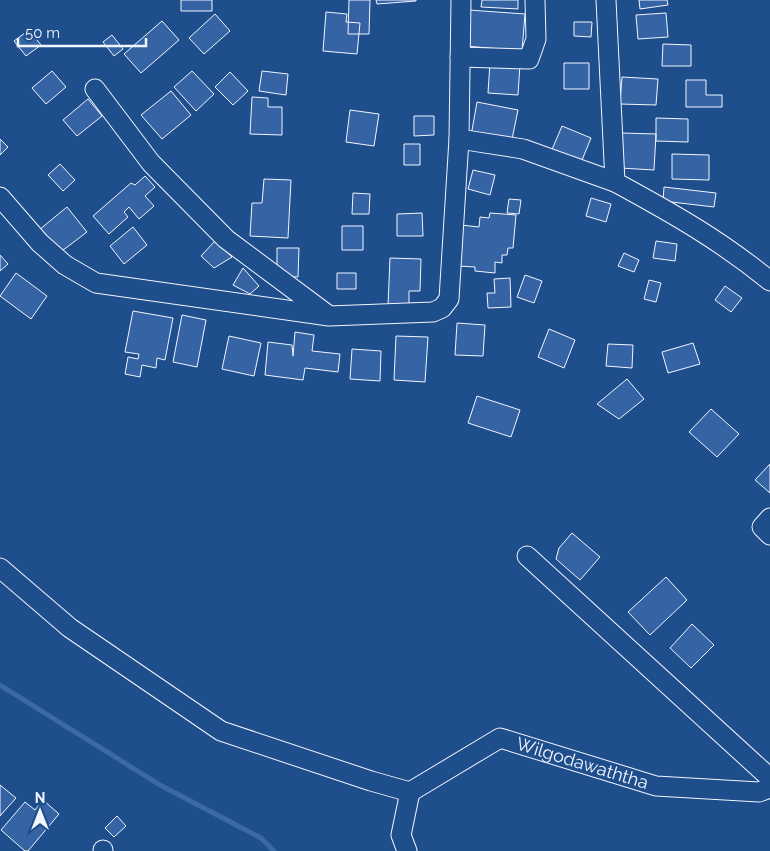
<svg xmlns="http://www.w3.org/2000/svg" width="770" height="851" font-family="Raleway,sans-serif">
<rect width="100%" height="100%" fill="#1f4e8c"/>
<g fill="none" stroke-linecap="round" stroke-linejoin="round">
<path stroke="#3b69a3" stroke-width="5" d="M0,685L160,785L261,838L274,851"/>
</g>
<path fill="#3563a3" stroke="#f2f6ff" d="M181,0H212V11H181Z
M349,0H370L369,34H348Z
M376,0H416V1L377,4Z
M482,0H518V9L481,7Z
M639,0H667L668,5L640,9Z
M469,10L525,14L522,51L466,46Z
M326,12L347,14L346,22L360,23L357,54L323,51Z
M666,13L668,37L638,39L636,15Z
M215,14L230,31L204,54L189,38Z
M162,21L179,40L141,73L124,54Z
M574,22H592L591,37L574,36Z
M29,30L41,45L26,56L14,41Z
M112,35L123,49L114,56L103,42Z
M663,44L691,45V66H662Z
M490,62L520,64L518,95L488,93Z
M564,63H589V89H564Z
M52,71L66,87L46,104L32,88Z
M192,71L214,94L196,111L174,87Z
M262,71L288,74L286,95L259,91Z
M230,72L248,91L233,105L215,87Z
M622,77L658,79L656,105L620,104Z
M686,80H706V95H722V107H686Z
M171,91L191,115L162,139L141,115Z
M252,97L268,98V107H282V135L250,134Z
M88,99L102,116L77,136L63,120Z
M477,102L518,110L511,144L471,136Z
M350,110L379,114L374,146L346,142Z
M414,116H434V135L414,136Z
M656,118L688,119V142L656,141Z
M562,126L591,138L580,165L551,152Z
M622,133L656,134L654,170L620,168Z
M0,139L8,147L0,155Z
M404,144H420V165H404Z
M672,154L709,155V180L672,179Z
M60,164L75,180L63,191L48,175Z
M473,170L495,175L490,195L468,189Z
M145,176L155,187L145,196L154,206L139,219L129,207L124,212L128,217L109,234L93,216L131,183L135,185Z
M264,179L291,180L288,238L250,236L252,203H262Z
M664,187L716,193L714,207L663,201Z
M353,193L370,194L369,214H352Z
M591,198L611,204L606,222L586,216Z
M509,199L521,200L519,214L507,213Z
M67,207L87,232L58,254L39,230Z
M422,213L423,236H397V214Z
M490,213L516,215L513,248H508L507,255H502V263L495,262V273L475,271V267L458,266L461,225L479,227L480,217L489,218Z
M342,226H363V250H342Z
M133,227L147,245L124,264L110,246Z
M215,241L232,257L214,268L201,256Z
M656,241L677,244L675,261L653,258Z
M277,248H299L298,277L277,276Z
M624,253L639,260L634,272L618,266Z
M0,255L8,264L0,271Z
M390,258L421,259L420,291H409V307L388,306Z
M243,268L259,286L250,294L233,285Z
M16,273L47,296L31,319L0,296Z
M337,273H356V289H337Z
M525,275L542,281L534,303L517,297Z
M510,278L511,307L488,308L487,293H495L494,279Z
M649,280L661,283L656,302L644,299Z
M725,286L742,298L731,312L715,300Z
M133,311L173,318L165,360L157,358L156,368L142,365L140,377L125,374L128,357L138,359L139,354L125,352Z
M182,315L206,320L197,367L173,362Z
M457,323L485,325L483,356L455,355Z
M549,329L575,340L564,368L538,357Z
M295,332L314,335L312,351L340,354L338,372L305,368L303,380L265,375L268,342L292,345L293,356Z
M229,336L261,343L254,376L222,369Z
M396,336L428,337L425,382L394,380Z
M693,343L700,364L668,373L662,352Z
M608,344L633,345L632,368L606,366Z
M352,349L381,351L380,381L350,379Z
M627,379L644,399L619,419L597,404Z
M477,396L520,410L511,437L468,423Z
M711,409L739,434L717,457L689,432Z
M770,464V493L755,480Z
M572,533L600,557L580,580L556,559L559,548Z
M666,577L687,600L650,635L628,612Z
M692,624L714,645L691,668L670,648Z
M0,785L16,798L0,816Z
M43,800L59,814L28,851H25L1,830L25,802L35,810Z
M117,816L126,826L114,837L105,828Z"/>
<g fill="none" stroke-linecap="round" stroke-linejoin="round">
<defs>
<g id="minor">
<path d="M606,0L615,182C672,213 720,240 770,281"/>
<path d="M460,57L529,59L536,39L535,0"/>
<path d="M95,89L151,163L226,239L328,315"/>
<path d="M459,139L523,149L615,182"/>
<path d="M0,197L40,243L65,265L96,283L329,316L433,312L442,308L449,299L459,139L461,0"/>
<path d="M770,518L762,527L770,535"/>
<path d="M527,556L770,778"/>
<path d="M0,568L70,628L221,731L371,781L410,792"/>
<path id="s1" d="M410,792L500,738L656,786L759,792L770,788"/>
<path d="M103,851V850"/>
<path d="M407,851L401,835L410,792"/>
</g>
</defs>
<use href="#minor" stroke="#f2f6ff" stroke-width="21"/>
<use href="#minor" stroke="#1f4e8c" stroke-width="19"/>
</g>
<g text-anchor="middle" stroke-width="4" stroke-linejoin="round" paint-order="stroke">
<g font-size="18" fill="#f2f6ff" stroke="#1f4e8c">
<text dy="6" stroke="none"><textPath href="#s1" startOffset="191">Wilgodawaththa</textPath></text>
</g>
</g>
<g transform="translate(40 811)" stroke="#1f4e8c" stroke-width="4" paint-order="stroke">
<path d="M0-4L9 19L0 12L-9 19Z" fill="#f2f6ff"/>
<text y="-8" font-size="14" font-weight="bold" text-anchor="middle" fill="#f2f6ff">N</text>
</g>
<path d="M18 38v8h128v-8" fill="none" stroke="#f2f6ff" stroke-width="2.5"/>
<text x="25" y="38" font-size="15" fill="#f2f6ff" stroke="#1f4e8c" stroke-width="4" paint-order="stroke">50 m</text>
</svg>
